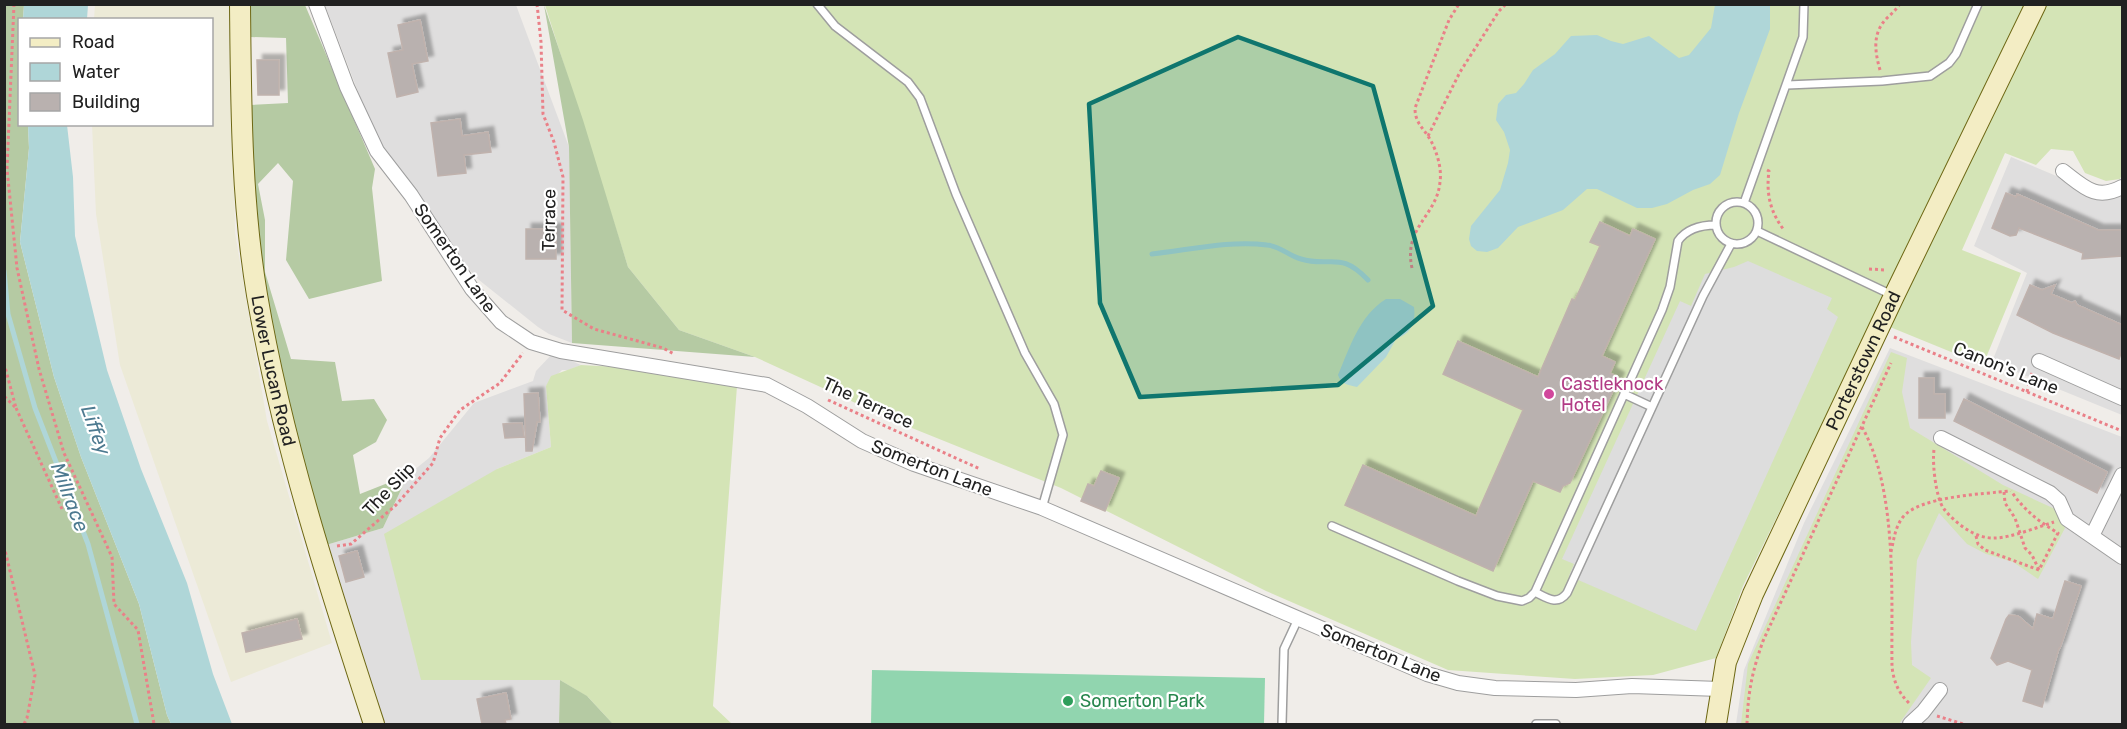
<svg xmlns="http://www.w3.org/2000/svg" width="2127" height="729" font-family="Rubik,sans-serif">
<defs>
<filter id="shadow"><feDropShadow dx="5.5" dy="-5.5" stdDeviation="1.5" flood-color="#0004"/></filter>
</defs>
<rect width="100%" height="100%" fill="#f0ede9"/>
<path fill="#dfdede" d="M325,5H516L569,147L572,343L549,334L538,327L479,280L451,250L383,153L368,118Z
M2011,157L2066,180L2094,196H2122V415L1992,362L2027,273L1974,246Z
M1890,348L2122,437V724H1736L1744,670L1804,523Z
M553,353L581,365L569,370H562L546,386L551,447L497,469L421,680H560L559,724H383L326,545L383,528L408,475L429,458L474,403L533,381L536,371Z"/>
<path fill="#ecead7" d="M95,5H231L235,233L267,421L332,643L231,682L120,365L96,214L92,125L212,124V20L94,19Z"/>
<path fill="#d4e4b6" d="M545,5H2033L1875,328L1792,486L1743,586L1716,658L1653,675L1575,679L1448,670L1266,591L1061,488L897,422L755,357L679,330L628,267Z
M2045,5H2122V174L2120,179L2106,181L2085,173L2073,151L2051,149L2036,165L2005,153L1962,250L2021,273L1983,365L1890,327Z
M1891,352L1907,358L1902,392L1910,428L2003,485L2055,509L2065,528L2038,579L2013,562L1986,554L1967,544L1939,513L1917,560L1911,642L1912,665L1931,678L1899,724H1741L1748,664Z
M581,365L635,368L737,386L713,706L732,724H613L588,697L560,680H421L384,534L497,469L551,447L546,386L551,376Z"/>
<path fill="#b5caa3" d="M4,5H24L23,19L20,20V124L28,125L29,148L20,242L54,377L81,457L139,604L167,715L171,724H5Z
M250,5H305L375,169L372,188L382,281L309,299L286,260L293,181L278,163L258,184L265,220V272L291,359L335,362L342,401L374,399L387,420L376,442L353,455L360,494L408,475L383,528L326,545C308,478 288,410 274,341C259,263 253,184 250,105L288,103L286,38L250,37Z
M544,5L583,120L628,267L679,330L755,357L572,343L569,147Z
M560,680L587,696L613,724H559Z"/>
<path fill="#91d5af" d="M872,670L1265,678L1264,724H871Z"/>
<path fill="#ddd" d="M1748,261L1832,298L1827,309L1838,317L1696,631L1569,576L1574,564L1562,559L1680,301L1691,306L1705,274L1734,267Z"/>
<path fill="#afd6d8" d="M24,5H88L87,19H23Z
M1715,5H1770V29L1739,113L1720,175L1710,184L1693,190L1667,204L1652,208H1637L1597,189H1587L1563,210L1518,227L1498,248L1487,252L1477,251L1471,246L1469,239L1471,226L1500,190L1508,163L1510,150L1504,132L1496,120L1498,104L1506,95L1516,93L1524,84L1533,70L1555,54L1571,36L1597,35L1611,41L1623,44L1649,36L1679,58L1689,55L1711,28Z
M28,125H67L73,177L75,236L107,370L141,469L187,583L213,674L232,724H171L167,715L139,604L81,457L54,377L20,242L29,148Z
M1386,299H1400L1414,307C1416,323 1411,334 1396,339L1386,357L1357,387C1348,385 1341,384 1338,375C1350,347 1359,316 1386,299Z"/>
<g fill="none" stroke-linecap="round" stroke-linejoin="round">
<path stroke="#afd6d8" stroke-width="5" d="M1152,254C1189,250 1230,240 1267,245C1280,246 1289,256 1301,259C1331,268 1340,250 1368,280
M4,271L8,314L35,408L88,544L137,724"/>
</g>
<path fill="#b9b1af" stroke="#c0b2ad" stroke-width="1.5" filter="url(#shadow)" d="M420,20L428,61L412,64L418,92L397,97L388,53L403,50L398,25Z
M257,60H279V95H258Z
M460,119L462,136L488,132L491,152L464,155L466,173L438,176L431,123Z
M2006,193L2016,197L2017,194L2098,230H2122V256L2082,259L2083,253L2019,228L2016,235L2010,236L1992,228Z
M1600,222L1630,236L1633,229L1655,239L1602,356L1615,362L1610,373L1619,378L1570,483L1563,486L1560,492L1533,481L1493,571L1345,505L1363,465L1476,516L1523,410L1443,374L1458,341L1538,377L1572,299L1575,300L1600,246L1590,242Z
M526,229H556V259H526Z
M2030,285L2042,290L2055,285L2051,294L2072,303L2075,301L2077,305L2122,325V351L2119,359L2053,333L2017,315Z
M1919,378H1934V394H1945V418H1919Z
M538,393L540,422H537L532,451H526L524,394Z
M1964,399L2107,472L2097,493L1954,421Z
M522,423L524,437L505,438L503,424Z
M1101,471L1119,478L1105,511L1081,501L1088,484L1094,486Z
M357,551L364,577L346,582L339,556Z
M2065,581L2081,586L2060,648H2059L2042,707L2023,701L2032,670L2008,661L1997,665L1991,658L2006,619L2009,615L2018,616L2033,629L2037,614L2053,619Z
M297,619L302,639L246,652L242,633Z
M506,693L511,719L505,720L506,724H482L477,699Z"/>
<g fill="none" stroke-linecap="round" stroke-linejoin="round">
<defs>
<path id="lane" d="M817,4L835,26L908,82L920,98L956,194L1025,353L1054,404L1063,435L1042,508
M1787,85L1882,81L1930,76L1949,63L1956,54L1978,4
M1716 223a21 21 0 1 1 42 0a21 21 0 1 1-42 0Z
M1744,203L1803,37L1804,4
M1757,231L1892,295
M1624,394L1652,407
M1332,526L1458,581L1497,596L1522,601L1529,598L1535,592L1662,310L1670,287L1678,241C1687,228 1701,225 1716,225
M1535,592C1547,598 1557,606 1567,593L1703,296L1731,244
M1282,724L1284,649L1298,619
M1536,724H1556"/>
<path id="street" d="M316,4L347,87L377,151L411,195L472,289L501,322L531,342L561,351L767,385L807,406L862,441L914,464L1042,508L1427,674L1458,683L1495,688L1576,690L1632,686L1720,689
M2063,171C2084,187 2096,201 2122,187
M2039,361L2122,398
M1941,438L2050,493L2059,501L2067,519L2122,557
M2092,536L2122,475
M1910,724L1923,712L1940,690"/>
<g id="secondary">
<path id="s1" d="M240,4C241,101 241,199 257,295C282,442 328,583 374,724"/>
<path id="s2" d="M1716,724L1726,662L1753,594L1894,296L2036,4"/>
</g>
</defs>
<use href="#lane" stroke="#9e9e9e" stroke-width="10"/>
<use href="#street" stroke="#9e9e9e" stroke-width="16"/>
<use href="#secondary" stroke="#6d6713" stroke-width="22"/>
<path stroke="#ea8088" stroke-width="3" stroke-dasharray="3 3" stroke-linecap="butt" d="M14,4L7,169L17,268L39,369L64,453L112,557L114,604L138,630L154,724
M537,4L541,42L543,114L554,142L563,177L562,310L594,329L663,348L674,354
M1880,70C1875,52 1872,34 1886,19C1891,14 1896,10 1900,4
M1428,136L1460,72L1499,11L1506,4
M1767,170L1769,171C1766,193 1770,212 1784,230
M1412,268C1403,227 1437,216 1440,182C1442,169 1437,152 1431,141C1424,128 1415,124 1415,108L1449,20L1459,4
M1869,269L1886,270
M1894,337L2122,431
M4,363L16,408L4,396
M2027,392L2032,373
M828,400L980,469
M16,408L62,509
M1862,427C1898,491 1891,595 1892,667C1894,683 1899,694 1911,705
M1934,450C1932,463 1936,499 1944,509C1956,524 1976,539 1995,538C2010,538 2038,527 2054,522
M2004,492L2005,503L2015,518L2025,548L2032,555L2039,570
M1976,536L1978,544L1985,550L2039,570L2058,533C2038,521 2024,510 2011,491
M4,546L35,675L27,718L24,724
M337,546L351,544L396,505L433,463L440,438L460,410L500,383L523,353
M1891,552C1894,539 1895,527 1903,517C1920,496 1984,494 2010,491
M1937,716L1963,724
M1747,724C1748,692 1752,672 1763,641L1891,363"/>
<use href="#lane" stroke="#fff" stroke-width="7"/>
<use href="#street" stroke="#fff" stroke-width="14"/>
<use href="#secondary" stroke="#f3edc4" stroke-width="20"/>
</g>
<path fill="#0f766e" fill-opacity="0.2" stroke="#0f766e" stroke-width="4.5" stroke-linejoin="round" d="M1238,37L1373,86L1433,306L1338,385L1140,397L1100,303L1089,104Z"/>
<circle fill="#d1479c" stroke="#fff" stroke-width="2" cx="1549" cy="394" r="6"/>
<circle fill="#2e9e5b" stroke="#fff" stroke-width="2" cx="1068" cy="701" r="6"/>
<g text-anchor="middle" stroke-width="4.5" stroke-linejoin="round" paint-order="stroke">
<g font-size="18" fill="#212121" stroke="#fff">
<text transform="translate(549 220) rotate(-89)" y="6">Terrace</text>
<text transform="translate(455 258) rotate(55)" y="6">Somerton Lane</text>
<text dy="6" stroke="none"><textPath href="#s2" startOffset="394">Porterstown Road</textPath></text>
<text transform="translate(2006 368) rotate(22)" y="6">Canon's Lane</text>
<text dy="6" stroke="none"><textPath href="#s1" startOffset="369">Lower Lucan Road</textPath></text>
<text transform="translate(868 403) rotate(25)" y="6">The Terrace</text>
<text transform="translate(932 468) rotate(21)" y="6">Somerton Lane</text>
<text transform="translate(389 489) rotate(-46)" y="6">The Slip</text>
<text transform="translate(1381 653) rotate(22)" y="6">Somerton Lane</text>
</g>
<g font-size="18" fill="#b23c85" stroke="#fff" text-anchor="start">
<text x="1561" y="390">Castleknock<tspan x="1561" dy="21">Hotel</tspan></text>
</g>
<g font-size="18" fill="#27864d" stroke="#fff" text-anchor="start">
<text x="1080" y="707">Somerton Park</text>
</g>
<g font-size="20" font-style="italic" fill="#4d7a90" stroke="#fff">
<text transform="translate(96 430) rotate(70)" y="7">Liffey</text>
<text transform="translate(70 497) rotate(69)" y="7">Millrace</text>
</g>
</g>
<rect width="2127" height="729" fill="none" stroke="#212121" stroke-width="12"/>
<rect x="18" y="18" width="195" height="108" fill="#ffffff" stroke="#a6a6a6" stroke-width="1.5"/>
<rect x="30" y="38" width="30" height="9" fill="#f3edc4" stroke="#a6a6a6" stroke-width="1.5"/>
<text x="72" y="48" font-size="18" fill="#212121">Road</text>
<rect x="30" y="63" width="30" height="18" fill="#afd6d8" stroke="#a6a6a6" stroke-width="1.5"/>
<text x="72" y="78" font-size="18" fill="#212121">Water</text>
<rect x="30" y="93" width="30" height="18" fill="#b9b1af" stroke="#a6a6a6" stroke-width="1.5"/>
<text x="72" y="108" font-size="18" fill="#212121">Building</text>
</svg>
